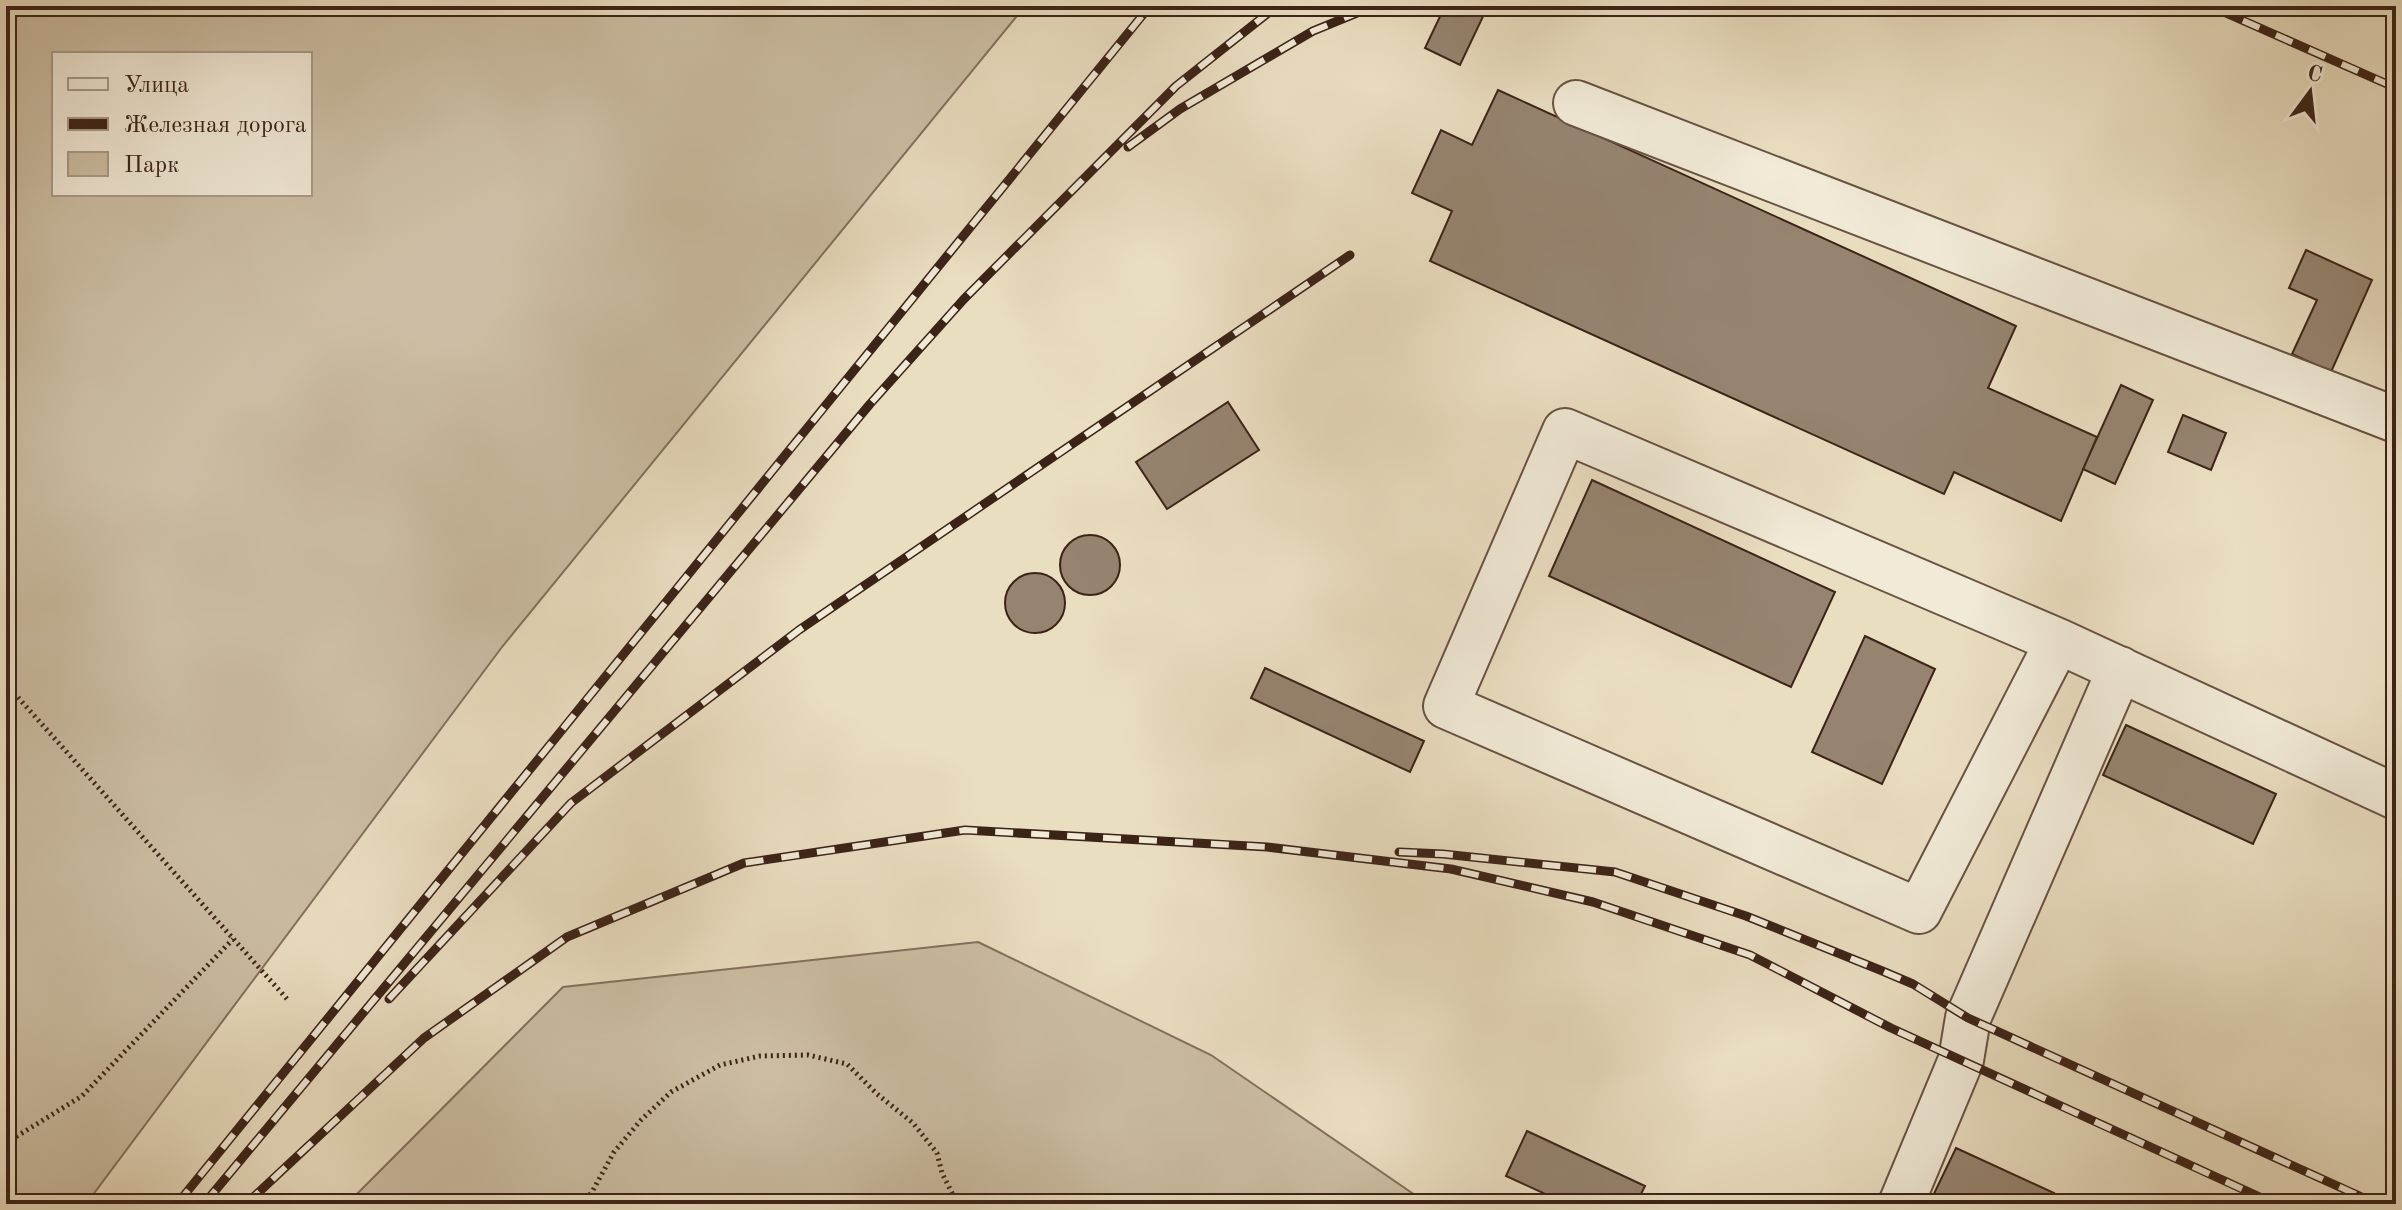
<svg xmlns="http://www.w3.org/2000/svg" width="2402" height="1210" font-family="'Old Standard TT',serif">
<rect width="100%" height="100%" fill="#eadec1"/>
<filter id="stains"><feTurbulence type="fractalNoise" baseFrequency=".0025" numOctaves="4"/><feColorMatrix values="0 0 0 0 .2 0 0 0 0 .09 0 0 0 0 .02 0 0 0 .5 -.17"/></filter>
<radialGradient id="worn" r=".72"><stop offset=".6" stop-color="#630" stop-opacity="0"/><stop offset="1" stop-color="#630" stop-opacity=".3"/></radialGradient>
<path fill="#ccbea4" stroke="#84705e" stroke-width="2" fill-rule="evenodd" d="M6,6H1025L502,647L86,1204H6ZM54,54H310V194H54Z
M978,942L1211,1055L1428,1204H347L563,987Z"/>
<path fill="#968470" stroke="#3c2318" stroke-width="2" d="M1445,6H1488L1460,65L1425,48Z
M1498,90L2016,326L1988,388L2097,437L2061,521L1954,472L1944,494L1430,261L1452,211L1412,193L1441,130L1472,145Z
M2306,250L2372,280L2331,372L2292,354L2317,300L2289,288Z
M2121,385L2153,400L2115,484L2083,469Z
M1228,402L1259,450L1167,509L1136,462Z
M2183,415L2226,433L2211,470L2168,452Z
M1592,480L1835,592L1791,687L1549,576Z
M1060 565a30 30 0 1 1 60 0a30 30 0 1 1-60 0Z
M1005 603a30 30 0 1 1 60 0a30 30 0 1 1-60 0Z
M1865,636L1935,669L1882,784L1812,752Z
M1265,668L1424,741L1410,772L1251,698Z
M2126,725L2276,794L2253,844L2103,775Z
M1527,1131L1645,1186L1636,1204H1567L1506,1176Z
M1956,1148L2054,1193L2049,1204H1929Z"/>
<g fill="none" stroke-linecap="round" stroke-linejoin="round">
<defs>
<path id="minor" d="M1576,103L2396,420
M2058,641L1919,911L1446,706L1565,431L2058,641L2396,797
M1901,1204L1961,1060L1968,1018L2120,669"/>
</defs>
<use href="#minor" stroke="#685242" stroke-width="48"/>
<path stroke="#3c2318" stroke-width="5" stroke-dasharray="2 4" stroke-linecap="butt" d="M6,684L287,999
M6,1143L82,1096L233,939
M582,1204L592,1192L614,1152L641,1120L671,1092L720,1065L760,1056L808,1055L847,1064L877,1094L913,1123L937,1153L942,1173L953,1195L961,1204"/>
<use href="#minor" stroke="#f1ead7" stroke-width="44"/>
<defs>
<path id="rail" d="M2210,6L2396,88
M1128,147L1180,109L1313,31L1374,6
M1399,852L1443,854L1615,872L1746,916L1880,970L1913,984L1968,1018L2377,1204
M389,999L571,803L799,630L1350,255
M177,1204L1150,6
M204,1204L870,404L964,299L1176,86L1277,6
M246,1204L424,1038L567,937L744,863L965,830L1267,847L1451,869L1593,902L1750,955L1891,1028L2275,1204"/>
</defs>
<use href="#rail" stroke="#3c2318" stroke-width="9"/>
<use href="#rail" stroke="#f1ead7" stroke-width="6" stroke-dasharray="18" stroke-linecap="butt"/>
</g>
<rect width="2402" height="1210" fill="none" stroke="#eadec1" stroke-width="32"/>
<rect x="8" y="8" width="2386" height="1194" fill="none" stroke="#3c2318" stroke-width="4"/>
<rect x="16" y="16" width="2370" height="1178" fill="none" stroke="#3c2318" stroke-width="2"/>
<rect x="52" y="52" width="260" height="144" fill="#f1ead7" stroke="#a99a8b" stroke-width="2"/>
<rect x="68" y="78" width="40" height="12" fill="#f1ead7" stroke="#a99a8b" stroke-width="2"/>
<text x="124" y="92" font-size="24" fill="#3c2318">Улица</text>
<rect x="68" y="118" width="40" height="12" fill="#3c2318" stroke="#a99a8b" stroke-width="2"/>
<text x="124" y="132" font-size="24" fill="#3c2318">Железная дорога</text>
<rect x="68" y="152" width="40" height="24" fill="#ccbea4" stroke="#a99a8b" stroke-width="2"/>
<text x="124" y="172" font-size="24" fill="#3c2318">Парк</text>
<g transform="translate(2310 92) rotate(15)" stroke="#f1ead7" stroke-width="6" paint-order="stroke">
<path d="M0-6L14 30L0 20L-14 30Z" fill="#3c2318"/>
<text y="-12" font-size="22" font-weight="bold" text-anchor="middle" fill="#3c2318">С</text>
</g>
<rect width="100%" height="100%" filter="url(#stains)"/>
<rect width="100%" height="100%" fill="url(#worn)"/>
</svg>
